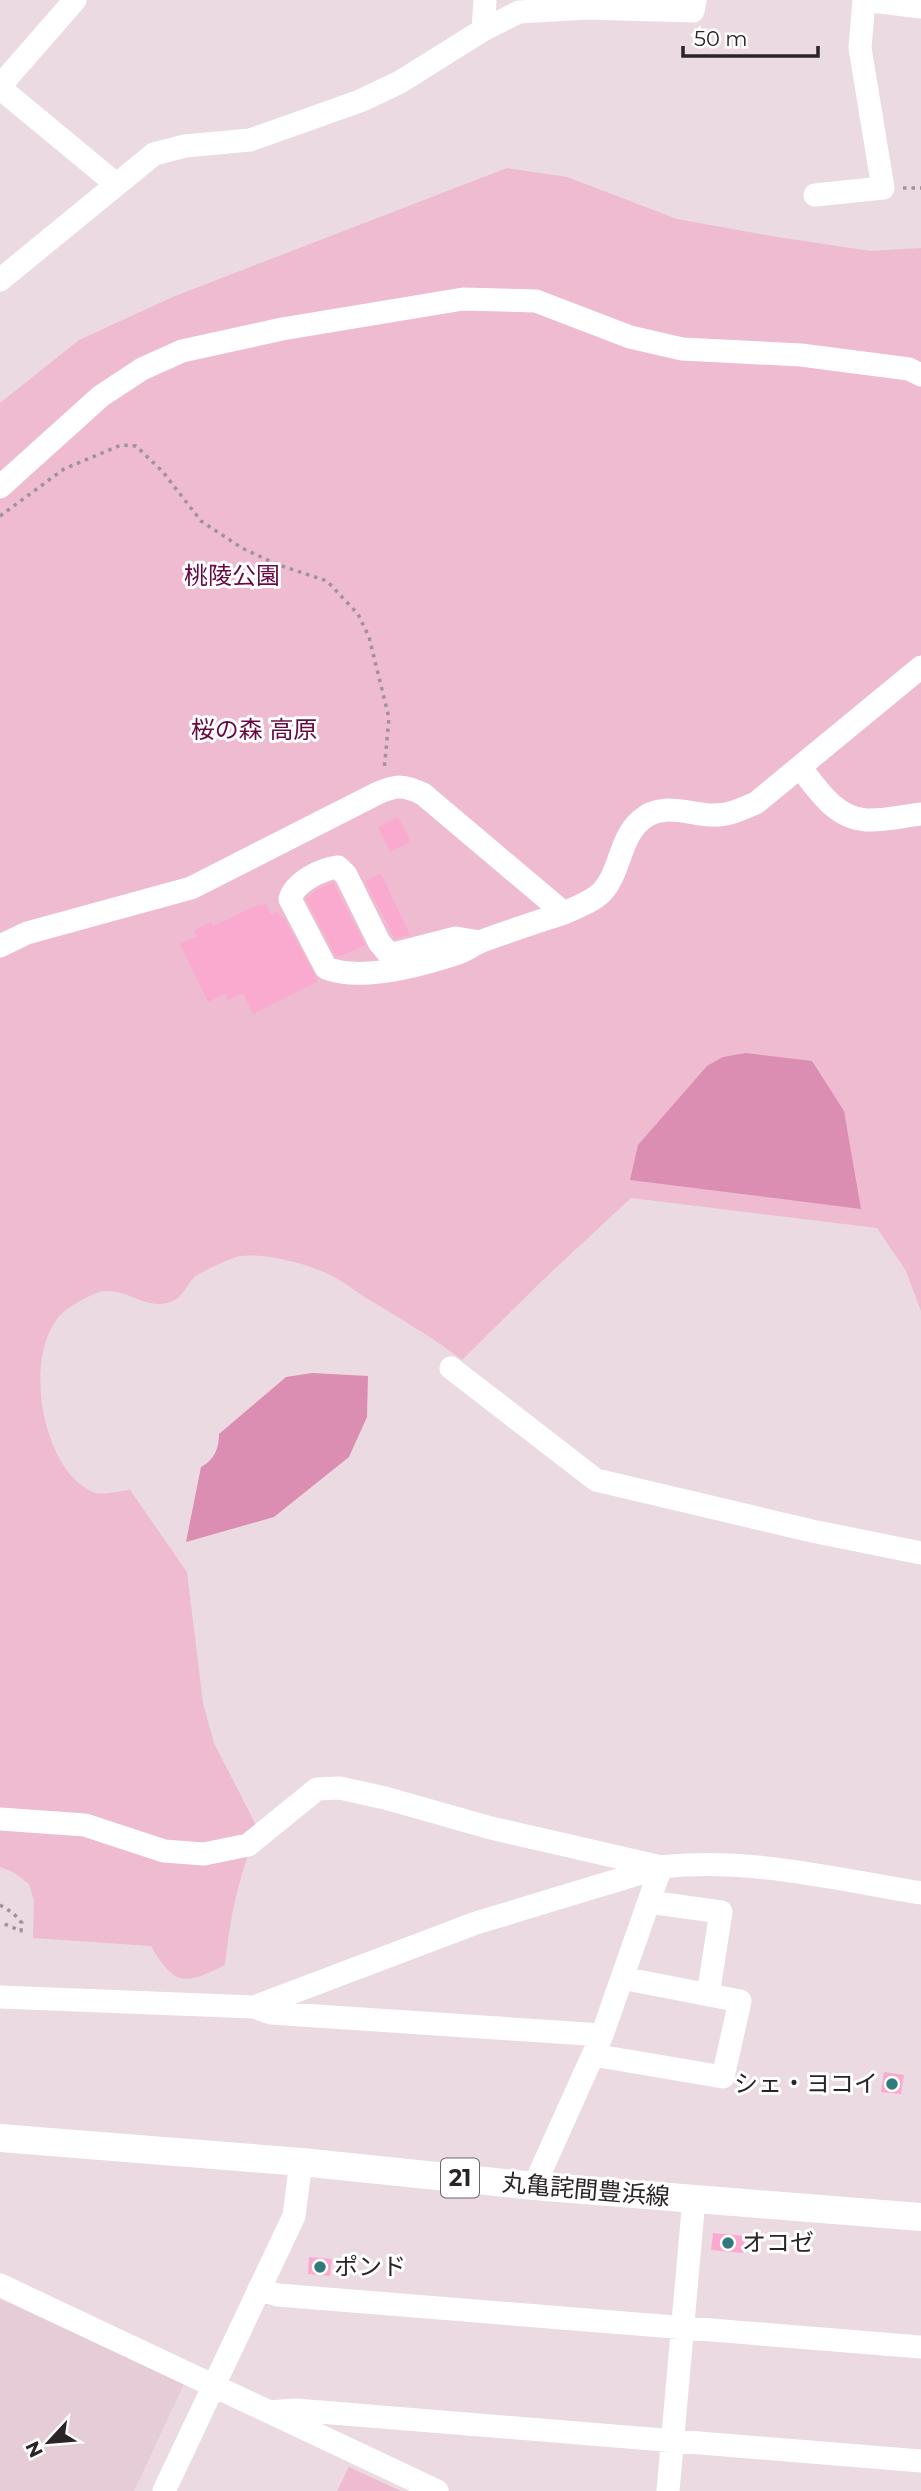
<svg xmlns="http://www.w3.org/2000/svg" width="921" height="2491" font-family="Montserrat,'Noto Sans JP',sans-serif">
<rect width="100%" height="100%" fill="#ecdae2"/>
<path fill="#e5ccd6" d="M0,2299L184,2384L134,2491H0Z"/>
<path fill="#eebbd1" d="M507,168L567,177L677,219L777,237L871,251L921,248V1311L906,1271L877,1228L631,1198L546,1277L462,1360C432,1337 401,1319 368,1299C355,1291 342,1280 328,1274C305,1263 265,1253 240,1256C231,1258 203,1271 196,1276C188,1282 184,1295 175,1300C148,1313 131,1289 104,1291C97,1291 72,1305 66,1310C20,1346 40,1470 93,1492C103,1496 119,1491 130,1490L187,1572L203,1703L214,1743L258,1829C238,1878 231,1913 225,1965C185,1985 175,1987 151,1946L33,1938L34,1901L29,1884L13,1872L0,1867V403L79,340L175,296Z
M349,2467L401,2491H337Z"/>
<path fill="#db8eb2" d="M746,1053L812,1061L844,1111L861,1209L630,1180L638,1145L707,1066L723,1057Z
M312,1373L368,1376L367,1417L349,1457L274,1517L186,1542L201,1467C214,1460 219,1449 219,1434L286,1377Z"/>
<path fill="#faaacf" d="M398,817L411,842L390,852L378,827Z
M381,873L398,910L410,935L395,939L365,881Z
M333,882L365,945L339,957L336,956L306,899L316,890Z
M259,904L260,906L266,904L271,915L277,911L280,917L283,916L318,981L253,1014L243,993L228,1000L225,994L208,1002L180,944L197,936L194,930L211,922L213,926Z
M884,2072L904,2075L901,2094L881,2092Z
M713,2233L745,2236L743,2253L711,2250Z
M309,2257L332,2259L330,2276L308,2274Z"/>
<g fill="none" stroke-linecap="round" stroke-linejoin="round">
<path stroke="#a09398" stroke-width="3.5" stroke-dasharray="3.5 5" stroke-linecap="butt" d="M903,188H921
M0,516L64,469L121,445L136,446L163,472L201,521L242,548L276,564L327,581L358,614L369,637L389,718L384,771
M0,1905L13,1913L22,1923L21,1931L0,1922"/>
<path stroke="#fff" stroke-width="23" d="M864,0L921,7
M483,30L485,0
M0,86L75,0
M0,88L116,184
M815,195L883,188L860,48L864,0
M0,280L154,154L185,146L250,140L360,101L400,82L483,30L519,12L586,8L693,11L695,0
M0,487L101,396L142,369L182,351L282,329L463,299L536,301L630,337L682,349L801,355L909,369L921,375
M800,767C817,789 835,818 866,820C884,821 904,816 921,814
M480,942L456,938L398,953H388L379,942L346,875L338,867C321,869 295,882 290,899L326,968C361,982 422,965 458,953C467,950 474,944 482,941C509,931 537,922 564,913
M0,946L27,933L191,888L378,793C397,785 404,785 423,794L564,913C577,907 592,902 602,892C621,871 619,839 641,820C662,801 690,815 714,815C730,815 742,809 756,803L921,667
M451,1368L596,1480L812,1531L921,1553
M0,1819L85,1825L164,1851L204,1854L248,1845L317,1789L340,1788L385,1798L491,1828L661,1867L602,2035L534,2186
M649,1902L721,1912L708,1995
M0,1997L254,2007L476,1923L661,1867C748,1857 835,1879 921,1893
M254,2007L271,2013L602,2035
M593,2055L723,2077L740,2001L622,1978
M0,2285L437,2491
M259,2289L278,2295L921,2347
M269,2412L296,2410L921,2461
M164,2491L294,2216L301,2162
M668,2491L694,2199"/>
<path stroke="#fff" stroke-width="28" d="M0,2138L301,2162L534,2186L921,2217"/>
</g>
<g fill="#317b7f" stroke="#fff" stroke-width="2.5">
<circle cx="892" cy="2084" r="7"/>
<circle cx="728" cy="2243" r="7"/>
<circle cx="320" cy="2267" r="7"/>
</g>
<g text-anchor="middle" stroke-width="6" stroke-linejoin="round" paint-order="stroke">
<rect fill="#fff" stroke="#6a6667" stroke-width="2" x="441" y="2158.5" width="38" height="39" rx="5"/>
<g font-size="23" font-weight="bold" fill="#2a2426">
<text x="460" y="2186">21</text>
</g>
<g font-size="24" fill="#670a42" stroke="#fff">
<text x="232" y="584">桃陵公園</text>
<text x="254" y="738">桜の森 高原</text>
</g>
<g font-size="24" fill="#2a2426" stroke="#fff" text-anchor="start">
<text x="878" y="2092" text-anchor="end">シェ・ヨコイ</text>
<text x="742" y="2251">オコゼ</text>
<text x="334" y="2275">ポンド</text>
</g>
<g font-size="24" fill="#2a2426" stroke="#fff">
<text transform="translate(586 2190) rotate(5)" y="8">丸亀詫間豊浜線</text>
</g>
</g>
<g transform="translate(49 2442) rotate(244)" stroke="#ffffff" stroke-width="5" paint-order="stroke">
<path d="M0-5L12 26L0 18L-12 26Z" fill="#2a2426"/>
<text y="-10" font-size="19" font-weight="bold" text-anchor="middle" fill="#2a2426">N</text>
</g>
<path d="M683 46v10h135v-10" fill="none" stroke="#2a2426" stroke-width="3.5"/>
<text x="694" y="46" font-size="21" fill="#2a2426" stroke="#ffffff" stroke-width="5" paint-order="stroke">50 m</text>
</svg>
